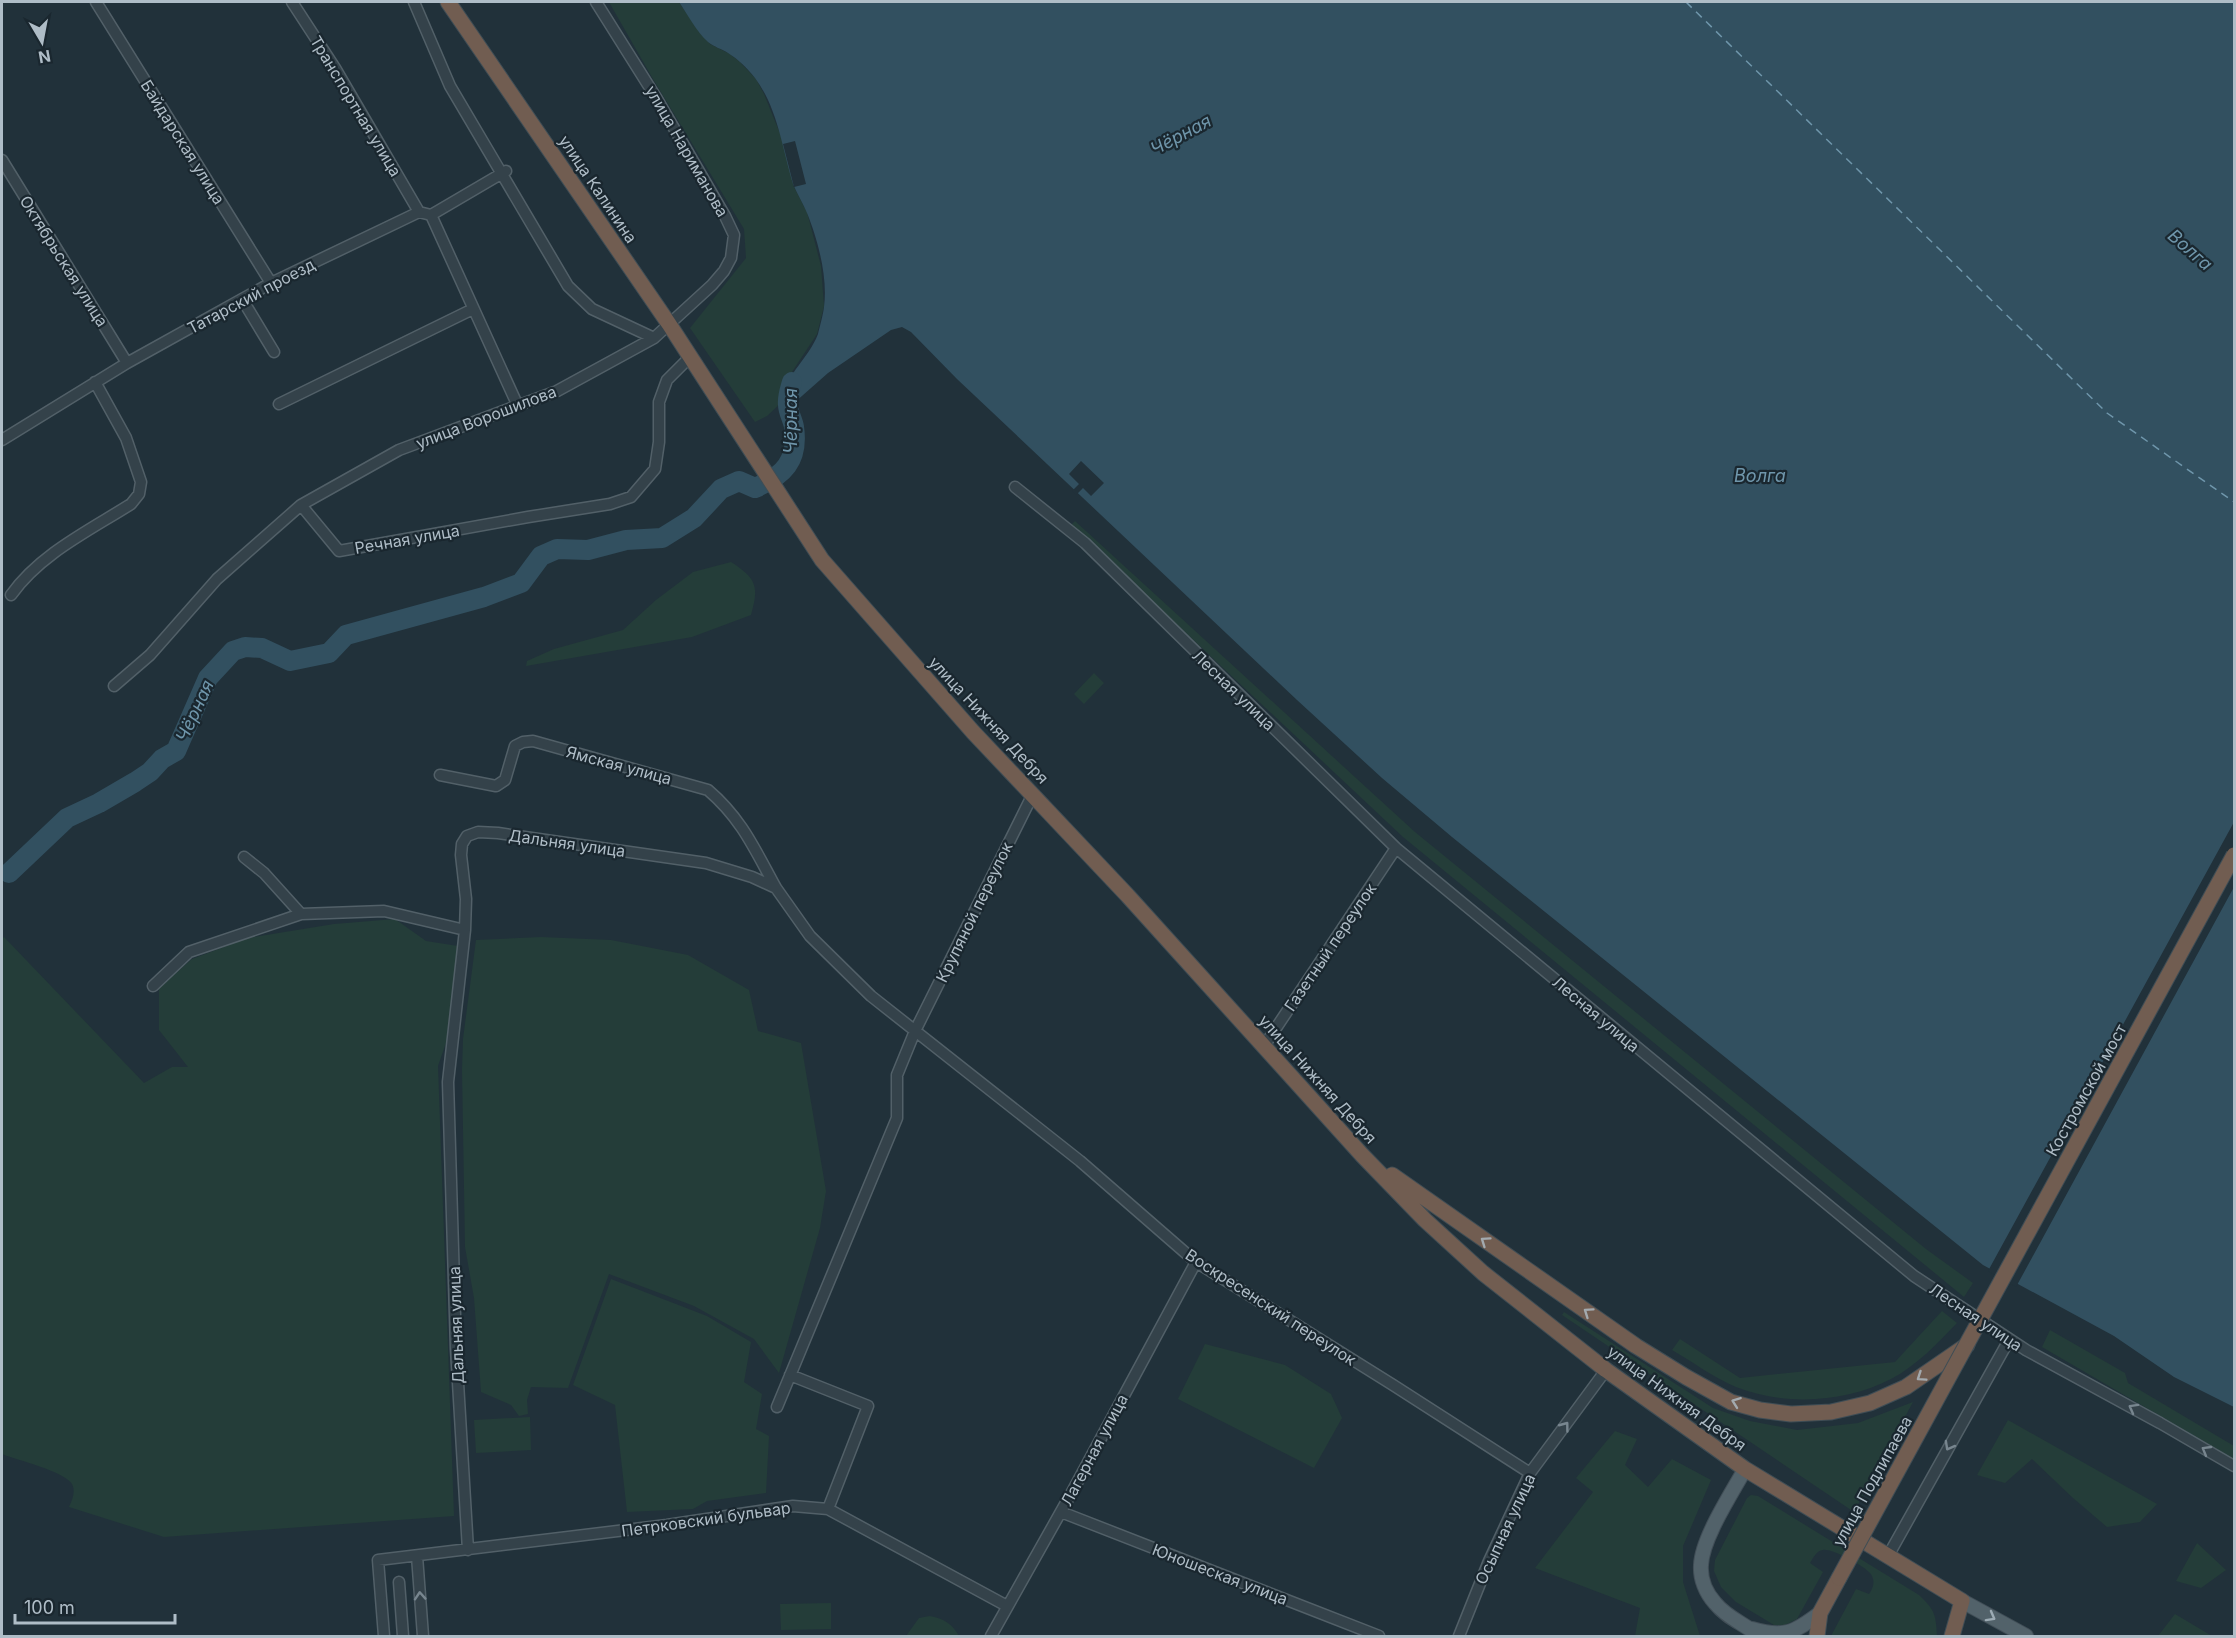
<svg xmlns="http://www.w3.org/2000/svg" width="2236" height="1638" font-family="Inter,sans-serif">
<rect width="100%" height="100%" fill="#21313a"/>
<path fill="#243d39" d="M609,2H679L700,33L710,44L730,54L740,62L756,79L764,94L781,136L794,187L807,212L821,266L824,306L817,334L790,375L785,387L782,402L767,416L755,422L690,328L746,258L744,229L653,79Z
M1075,521L1415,832L1926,1249L1973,1283L1964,1297L1403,837L1071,525Z
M731,562C757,579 759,586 751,615L692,637L526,666L527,661L554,649L623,630L656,600L693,572Z
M1094,673L1104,683L1084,704L1074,694Z
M395,919L426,941L458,946L448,1037L438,1066L454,1516L164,1537L69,1507C72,1500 76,1492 72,1484C64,1471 17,1460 2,1454V939L4,937L144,1083L172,1067H188L159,1030V988L192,959L248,938L334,924Z
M541,937L611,940L688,955L749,990L758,1031L801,1043L826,1191L820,1228L779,1373L754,1339L694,1306L609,1274L568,1388L531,1387L527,1400L528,1414L519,1416L511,1405L481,1392L474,1298L465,1247L462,1070L463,1039L476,940Z
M611,1279L707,1316L751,1342L744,1382L762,1394L756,1429L769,1436L766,1493L707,1501L693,1509L627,1512L615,1405L573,1385Z
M1942,1311L1957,1323C1938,1343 1916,1366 1891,1379C1844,1403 1785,1406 1736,1387C1714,1378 1693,1362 1672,1350L1680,1339L1740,1378L1895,1362Z
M1564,1312L1713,1408L1750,1421L1797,1430L1858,1423L1913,1402L1854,1512L1562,1315Z
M2050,1330L2125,1373L2128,1383L2234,1446V1459L2042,1347Z
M1205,1344L1285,1365L1331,1394L1342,1418L1314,1468L1178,1399Z
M530,1417L531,1450L476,1453L474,1420Z
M2008,1420L2157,1504L2140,1522L2107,1527L2073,1498L2032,1459L2005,1483L1977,1475Z
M1615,1431L1637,1439L1625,1465L1648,1487L1672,1459L1711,1480L1683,1546V1582L1700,1636H1635L1640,1608L1535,1568L1593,1492L1576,1478Z
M1751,1495L1758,1496L1919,1595C1935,1610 1936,1615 1937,1636H1831L1856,1589L1869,1594C1873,1588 1875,1583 1872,1576C1869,1568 1832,1548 1823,1550C1816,1551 1814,1557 1810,1563L1823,1572L1797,1619L1785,1625H1774L1736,1602L1721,1587L1714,1571L1715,1560L1747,1498Z
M2197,1543L2226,1570L2201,1588L2176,1581Z
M831,1603V1629L781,1630L780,1604Z
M2175,1614L2212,1636H2158Z
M930,1616C945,1619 952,1624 959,1636H906L919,1618Z"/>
<path fill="#325060" d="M679,2H2234V1407L2174,1377L2114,1336L1983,1265L1452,837L1382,778L1297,700L957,379L911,332L902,327L891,330L828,373L794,403L788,406L782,402C787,371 808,360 818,334C820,326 823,315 824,307C828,278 818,240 807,213C803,203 797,194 793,184C782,148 778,109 755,78C747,68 738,59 728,53C722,49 714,47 708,42C696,31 688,15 679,2Z"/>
<path fill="#21313a" d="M795,141L806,184L794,187L783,144Z
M1081,461L1104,483L1091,496L1083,488L1076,495L1072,491L1079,484L1069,474Z
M2234,822V887L2016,1287L1988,1271Z"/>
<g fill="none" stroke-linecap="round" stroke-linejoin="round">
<path stroke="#325060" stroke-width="20" d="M9,873L67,818L99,803L135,782L150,772L162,759L176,751L208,678L233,651L245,647L262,648L290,661L329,653L346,635L484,597L521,583L541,556L557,549L588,550L626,540L662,538L694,518L721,489L739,481L755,488C783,476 799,461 794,427C793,420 788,412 788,405C787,397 790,389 792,382"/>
<path stroke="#6f96ab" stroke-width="1.5" stroke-dasharray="8 6" stroke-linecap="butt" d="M1686,2L2107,413L2234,502"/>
<defs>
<path id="minor" d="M96,2L271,283
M292,2L335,68L419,212
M414,2L450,86L568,286L592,309L654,338
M2,160L127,363
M431,215L517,404
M242,299L274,352
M279,404L473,309
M2,440L127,363L271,283L419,212L431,215L506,171
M1015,487L1085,543L1396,848L1914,1276L2026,1350L2160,1423L2234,1466
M301,505L399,450L557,391L654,338L712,285L724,271L731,258L734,235L725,216L657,99L596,2
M11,595C40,554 90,530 131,504L139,494L141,482L126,438L95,382
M114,686L150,655L217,579L301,505L339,551L528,517L610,504L631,497L655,469L659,442V402L667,380L690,357
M440,775L496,786L505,780L515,746L523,742L533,741L708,790C742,819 755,850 776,888
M244,857L264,873L301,914
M153,986L189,952L301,914L384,911L465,930
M1264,1046L1396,848
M790,1375L868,1406L828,1509
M777,1407L897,1118V1075L915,1031L1033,794
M1061,1512L1379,1636
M468,1550L456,1349L448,1082L465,930L466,899L461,855L462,844L467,836L478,832L498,833L706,863L752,877L776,888L810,936L871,996L1080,1161L1196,1262L1393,1385L1530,1473
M417,1556L423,1636
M1888,1556L2009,1340
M399,1582L403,1636
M384,1636L378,1560L667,1525L793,1506L828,1509L1007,1606
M991,1636L1072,1492L1196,1262
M1459,1636L1489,1561L1530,1473L1606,1370"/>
<path id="major" d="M1745,1469C1732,1493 1702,1538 1701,1565C1700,1579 1706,1593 1715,1603C1727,1618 1745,1624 1759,1636
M1962,1601L2026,1636
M1752,1629C1784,1638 1794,1633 1820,1613"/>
<path id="highway" d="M448,2L669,324L822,560L973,732L1128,896L1362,1155L1425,1220L1483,1273L1606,1370L1745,1469L1962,1601L1952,1636
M1392,1175L1636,1346L1686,1377L1731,1402L1760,1410L1791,1414L1831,1412L1870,1403L1906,1387L1967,1345
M1817,1636L1820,1613L1839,1578"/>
</defs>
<use href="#minor" stroke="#526068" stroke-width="13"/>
<use href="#major" stroke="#414e57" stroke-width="16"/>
<use href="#highway" stroke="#3f4d55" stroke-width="17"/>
<use href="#minor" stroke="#34424a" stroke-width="10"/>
<use href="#major" stroke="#52626a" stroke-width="14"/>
<use href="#highway" stroke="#715d51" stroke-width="15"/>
<defs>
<path id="highway-bridge" d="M1839,1578L2234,855"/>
</defs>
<use href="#highway-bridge" stroke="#3f4d55" stroke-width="17" stroke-linecap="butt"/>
<use href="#highway-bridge" stroke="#715d51" stroke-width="15"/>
</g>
<defs><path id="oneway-chevron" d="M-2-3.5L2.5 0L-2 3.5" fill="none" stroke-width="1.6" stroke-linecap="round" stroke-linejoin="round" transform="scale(1.5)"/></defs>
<g stroke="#a3aaaf">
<use href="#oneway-chevron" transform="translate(1485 1241) rotate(-145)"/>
<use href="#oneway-chevron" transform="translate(1588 1312) rotate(-145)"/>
<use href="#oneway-chevron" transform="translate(1921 1377) rotate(146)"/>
<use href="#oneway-chevron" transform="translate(1736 1402) rotate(-160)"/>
</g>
<g stroke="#78868f">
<use href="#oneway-chevron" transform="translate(2133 1408) rotate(-151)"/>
<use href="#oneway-chevron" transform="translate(1565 1426) rotate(-53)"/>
<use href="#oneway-chevron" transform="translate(1949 1446) rotate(119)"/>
<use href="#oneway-chevron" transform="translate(2206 1450) rotate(-150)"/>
<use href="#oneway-chevron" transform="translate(420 1596) rotate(-94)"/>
</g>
<use stroke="#9cabb4" href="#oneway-chevron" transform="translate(1991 1617) rotate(29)"/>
<g text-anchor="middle" stroke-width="4.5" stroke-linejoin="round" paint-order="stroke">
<g font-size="16" fill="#afbdc7" stroke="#1a272f">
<text transform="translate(356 106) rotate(59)" y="6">Транспортная улица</text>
<text transform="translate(183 142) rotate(58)" y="6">Байдарская улица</text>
<text transform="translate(687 151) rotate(60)" y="6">улица Нариманова</text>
<text transform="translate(598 189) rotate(56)" y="6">улица Калинина</text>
<text transform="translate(64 261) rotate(58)" y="6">Октябрьская улица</text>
<text transform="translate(251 296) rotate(-28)" y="6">Татарский проезд</text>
<text transform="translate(486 417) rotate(-21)" y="6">улица Ворошилова</text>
<text transform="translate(407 539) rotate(-10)" y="6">Речная улица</text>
<text transform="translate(1234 690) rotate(44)" y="6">Лесная улица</text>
<text transform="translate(989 720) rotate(47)" y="6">улица Нижняя Дебря</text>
<text transform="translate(619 765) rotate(15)" y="6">Ямская улица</text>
<text transform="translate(567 843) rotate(8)" y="6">Дальняя улица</text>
<text transform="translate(974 912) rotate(-64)" y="6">Крупяной переулок</text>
<text transform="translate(1330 947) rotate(-56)" y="6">Газетный переулок</text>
<text transform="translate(1596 1014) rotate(40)" y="6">Лесная улица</text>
<text transform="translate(1318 1079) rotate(48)" y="6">улица Нижняя Дебря</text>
<text transform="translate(2086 1090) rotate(-61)" y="6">Костромской мост</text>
<text transform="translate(1271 1307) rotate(33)" y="6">Воскресенский переулок</text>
<text transform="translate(1976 1317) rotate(34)" y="6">Лесная улица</text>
<text transform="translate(456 1325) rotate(-92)" y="6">Дальняя улица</text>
<text transform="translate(1677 1398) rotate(36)" y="6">улица Нижняя Дебря</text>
<text transform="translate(1094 1450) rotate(-62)" y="6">Лагерная улица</text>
<text transform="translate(1872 1481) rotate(-61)" y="6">улица Подлипаева</text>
<text transform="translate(706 1519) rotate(-8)" y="6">Петрковский бульвар</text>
<text transform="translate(1505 1529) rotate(-65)" y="6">Осыпная улица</text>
<text transform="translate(1220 1574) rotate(21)" y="6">Юношеская улица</text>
</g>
<g font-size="18" font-style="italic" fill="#6f96ab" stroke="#1a272f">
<text transform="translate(1181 135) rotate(-28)" y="6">Чёрная</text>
<text transform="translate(2190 250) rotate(41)" y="6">Волга</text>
<text transform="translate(791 421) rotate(-90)" y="6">Чёрная</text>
<text x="1760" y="482">Волга</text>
<text transform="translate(195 711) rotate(-65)" y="6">Чёрная</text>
</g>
</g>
<rect width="2236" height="1638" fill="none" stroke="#afbdc7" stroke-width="6"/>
<g transform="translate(42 42) rotate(170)" stroke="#1a272f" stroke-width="4.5" paint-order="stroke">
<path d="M0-4.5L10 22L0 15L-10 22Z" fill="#afbdc7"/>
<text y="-9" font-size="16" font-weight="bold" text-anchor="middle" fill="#afbdc7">N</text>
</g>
<path d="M15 1614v9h160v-9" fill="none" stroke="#afbdc7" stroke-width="3"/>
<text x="24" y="1614" font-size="18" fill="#afbdc7" stroke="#1a272f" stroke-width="4.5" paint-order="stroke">100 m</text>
</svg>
